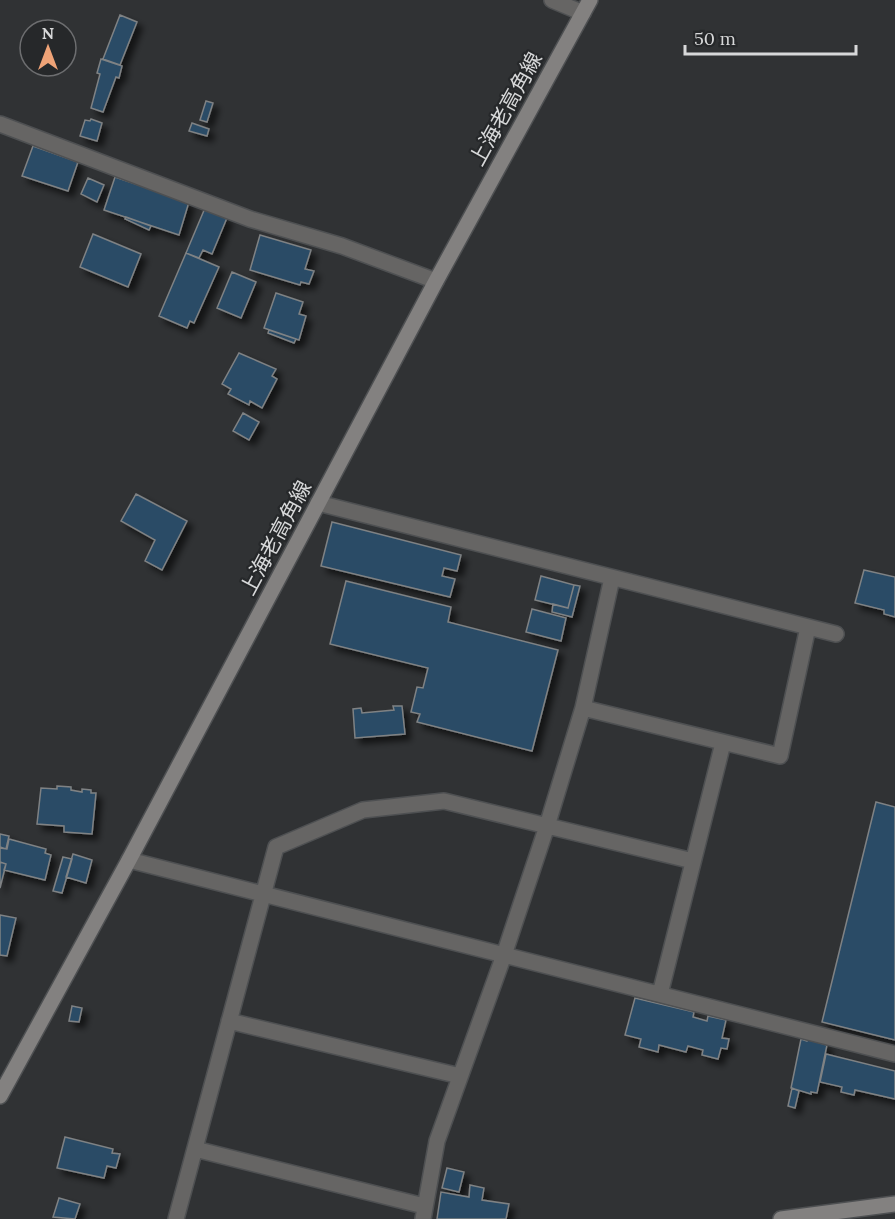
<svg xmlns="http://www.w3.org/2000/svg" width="895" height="1219" font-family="Lora,'Noto Sans JP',serif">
<defs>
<filter id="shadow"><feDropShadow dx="5.5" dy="5.5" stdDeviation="3" flood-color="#0009"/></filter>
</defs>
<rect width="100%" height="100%" fill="#303234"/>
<path fill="#294b66" stroke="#7f8284" stroke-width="1.5" filter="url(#shadow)" d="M120,15L137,22L120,65L103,59Z
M101,59L122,66L119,78L116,77L103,112L91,108L100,74L97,73Z
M206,101L213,103L207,122L200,120Z
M91,119L102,123L97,141L80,136L85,120L90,121Z
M192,123L209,129L207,136L189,131Z
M33,146L78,162L68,191L22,176Z
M115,177L189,202L179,235L104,210Z
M88,178L104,185L97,202L81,194Z
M205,208L227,218L212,254L203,250L199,258L186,253Z
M126,217L151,226L149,230L125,219Z
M93,234L141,254L128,287L80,267Z
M260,235L311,250L305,269L314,271L309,284L301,282L300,285L250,270Z
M186,253L219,267L194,323L190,321L187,328L159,316Z
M232,272L256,282L241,318L217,308Z
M276,293L303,302L299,314L306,316L299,340L264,328Z
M269,330L296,339L294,343L268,333Z
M239,353L276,369L272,376L277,379L262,408L250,401L249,405L228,394L231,389L222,384Z
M243,413L259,422L249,440L233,431Z
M136,494L187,521L162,570L145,561L155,540L121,521Z
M332,522L461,555L457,571L444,568L442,576L455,579L450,597L321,566Z
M864,570L895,577V617L884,614V610L855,603Z
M541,576L574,585L568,608L535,600Z
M346,581L451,607L448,622L558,650L532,751L417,722L420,714L411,712L417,687L423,688L428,668L330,644Z
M574,585L580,586L572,617L552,612L553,604L568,608Z
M532,609L566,618L561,641L526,632Z
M393,706H402L405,734L355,738L353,709L361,708L362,713L394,710Z
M57,786L71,787V790L82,792V789L91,790V793H96L92,834L64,832V826L37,824L41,788L57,789Z
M876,802L895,807V1040L822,1022Z
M0,834L9,836L6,849L0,847Z
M9,839L46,849L45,853L51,855L45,880L4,870L6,864L0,862V848L7,849Z
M73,854L92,860L86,883L66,877Z
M63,857L72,859L62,893L53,891Z
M0,862L6,864L0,888Z
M0,915L16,918L7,956L0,955Z
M635,998L694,1012L693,1017L707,1021L708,1016L726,1020L722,1038L729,1039L727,1049L721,1048L718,1059L702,1055L703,1050L688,1046L686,1052L659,1045L658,1052L639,1047L641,1039L625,1035Z
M72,1006L82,1008L79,1022L69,1021Z
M801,1039L807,1041L808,1039L827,1045L817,1093L811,1092V1094L791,1088Z
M826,1054L895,1071V1099L855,1090L854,1095L841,1092L842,1087L820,1082Z
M792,1088L799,1091L795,1108L788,1106Z
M65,1137L113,1149L112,1153L120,1154L116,1168L107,1166L104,1178L57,1168Z
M447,1168L464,1172L459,1192L442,1188Z
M470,1185L484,1188L482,1200L509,1204L506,1219H437L441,1192L469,1197Z
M59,1198L80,1204L75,1219L53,1217Z"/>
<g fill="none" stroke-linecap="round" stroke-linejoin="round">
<defs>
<path id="minor" d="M552,0L583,13
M0,124L250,219L342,246L436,281
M318,503L836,634
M583,708L780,756L808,627
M129,860L895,1054
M660,994L723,743
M229,1021L460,1076
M195,1149L424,1206
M176,1219L276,847L363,810L444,801L693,861
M423,1219L437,1141L504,955L547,826L583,708L612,578"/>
<path id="secondary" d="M0,1096L129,860L436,281L590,0
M781,1219L895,1204"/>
</defs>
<use href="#minor" stroke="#4e5052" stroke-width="18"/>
<use href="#secondary" stroke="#4e5052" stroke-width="18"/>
<use href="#minor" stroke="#666564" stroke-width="15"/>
<use href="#secondary" stroke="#838180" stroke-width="15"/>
</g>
<g text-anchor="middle" stroke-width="4.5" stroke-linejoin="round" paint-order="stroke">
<g font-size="21" fill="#d7d8d9" stroke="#26282a">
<text transform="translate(506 109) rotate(-61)" y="7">上海老高角線</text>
<text transform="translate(276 538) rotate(-62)" y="7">上海老高角線</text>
</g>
</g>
<g transform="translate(48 48)"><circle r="28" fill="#26282a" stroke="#6d6e70" stroke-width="1.5"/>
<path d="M0-4.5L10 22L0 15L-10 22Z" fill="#efa377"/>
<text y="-9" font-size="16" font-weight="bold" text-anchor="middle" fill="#d7d8d9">N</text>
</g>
<path d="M685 45v9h171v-9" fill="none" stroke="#d7d8d9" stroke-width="3"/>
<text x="694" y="45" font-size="18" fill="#d7d8d9" stroke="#26282a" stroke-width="4.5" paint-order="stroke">50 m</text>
</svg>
